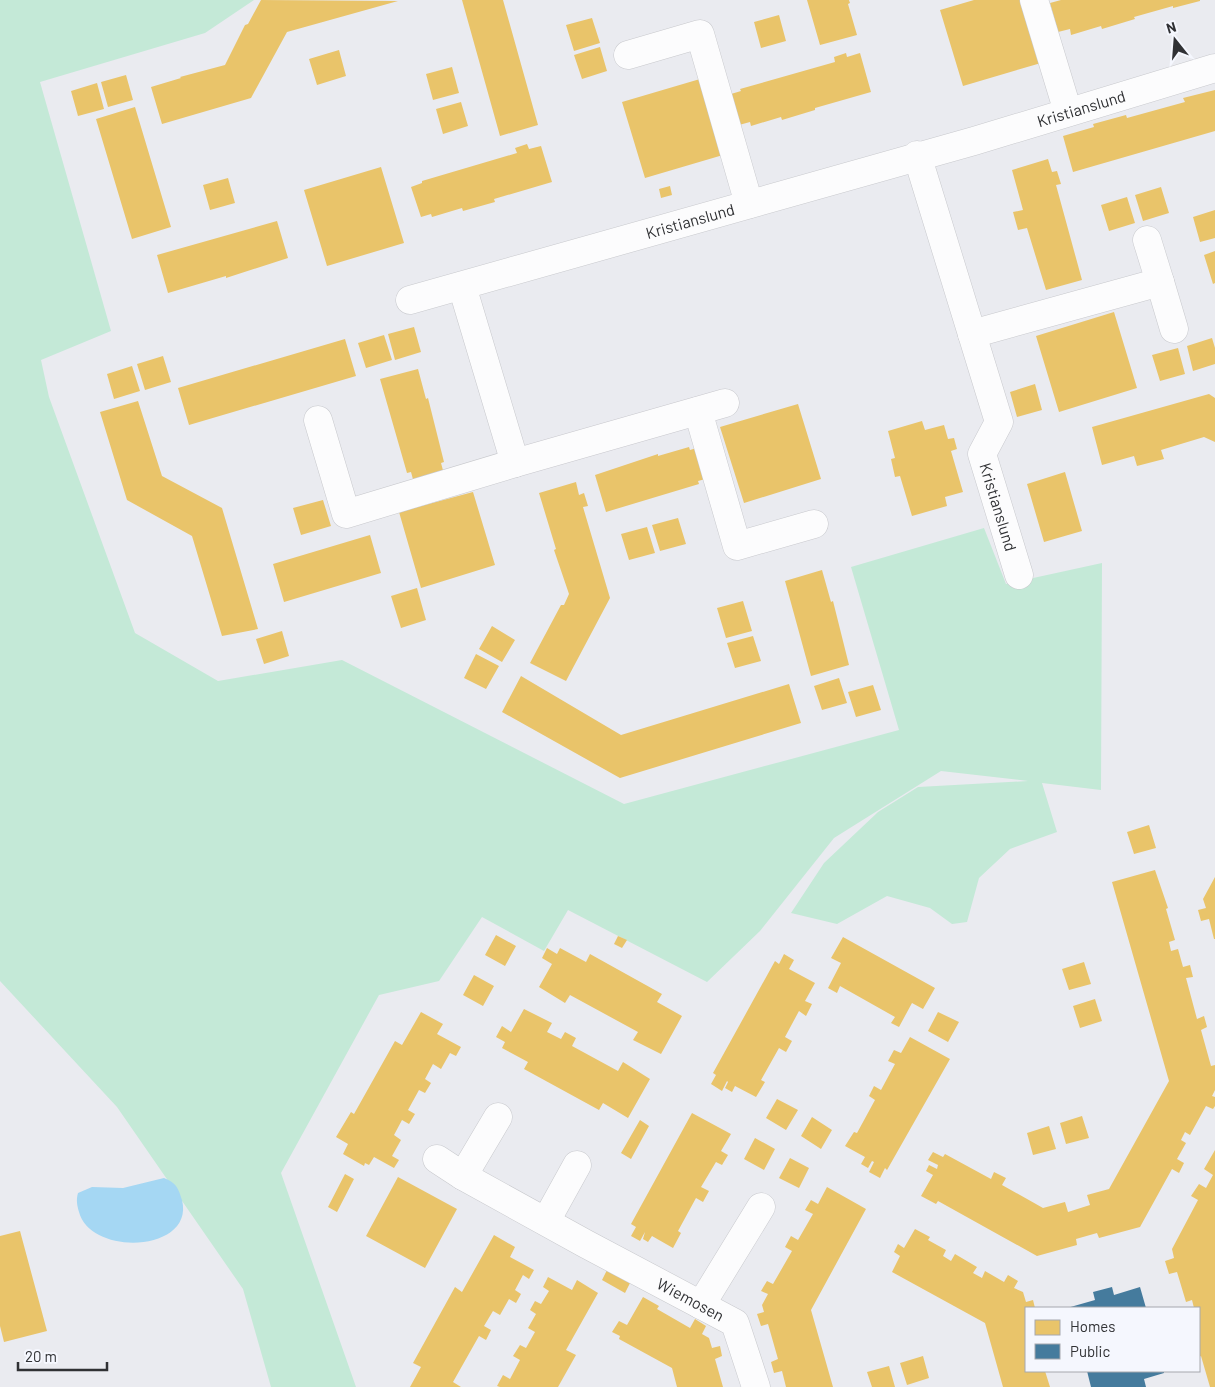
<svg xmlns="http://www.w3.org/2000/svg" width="1215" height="1387" font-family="Barlow,sans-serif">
<rect width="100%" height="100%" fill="#eaebf0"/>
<path fill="#c4e9d7" d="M0,0H254L205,33L40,82L111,331L41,360L49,397L135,633L218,681L342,660L624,804L899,730L851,567L984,528L1006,584L1102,563L1101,790L1042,783L1057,832L1010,849L979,878L967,922L952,924L930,908L887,896L837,924L791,913L824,863L878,812L918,787L1028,781L941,771L834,838L760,931L707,982L568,910L544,951L482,917L439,981L379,995L281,1173L356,1387H271L243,1289L117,1107L0,981Z"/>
<path fill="#a5d7f3" d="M164,1178C176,1183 178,1187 182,1200C195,1252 91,1257 79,1212C77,1205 76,1200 78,1193L92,1187L123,1188Z"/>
<path fill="#e9c46a" d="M261,0L398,1L287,32L251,98L162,124L151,87L181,78L180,77L225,65L245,25L248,24Z
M462,0H503L538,125L500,136Z
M807,0H849L850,3L848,4L857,35L820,45Z
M974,0H1022L1041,63L963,86L940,10Z
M1061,0H1200V1L1173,8V6L1134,17L1135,19L1102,29L1101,26L1071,35L1070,29L1058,32L1050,3Z
M779,15L786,41L761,48L754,22Z
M592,18L600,43L574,51L566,25Z
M600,47L607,71L582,79L574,55Z
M339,50L346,76L317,85L309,59Z
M846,53L847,57L860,53L871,92L815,108V110L782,120L781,117L751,126L750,122L739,125L731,94L741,91L740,89L835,62L834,57Z
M452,67L459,93L433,100L426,74Z
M126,75L133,100L108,107L101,82Z
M700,79L723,155L645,178L622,102Z
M97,83L104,109L78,116L71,91Z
M1215,90V131L1073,172L1063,136L1094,127L1093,124L1126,115L1127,118L1185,102L1183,98Z
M461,102L468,126L443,134L436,109Z
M135,107L171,227L132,239L96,119Z
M527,144L529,149L541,146L552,182L494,199L495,202L463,211L462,208L432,217L431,214L421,217L411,187L422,183V181L517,153L515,148Z
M1048,159L1052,172L1057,171L1061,184L1056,185L1082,280L1046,290L1027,228L1018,230L1013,212L1023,210L1012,170Z
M381,167L404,243L327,266L304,190Z
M228,178L235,203L210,210L203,185Z
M670,186L672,195L661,198L659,189Z
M1161,187L1169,213L1143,221L1135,195Z
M1127,197L1135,223L1109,231L1101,205Z
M1215,210V238L1200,242L1193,217Z
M277,221L288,258L226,278V276L168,293L157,255Z
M1215,251V283L1213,284L1204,255Z
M1114,312L1137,388L1059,412L1036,336Z
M414,327L421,352L395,360L388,334Z
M384,335L392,360L366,368L358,343Z
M1212,338L1215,348V364L1193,371L1187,346Z
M345,339L356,376L189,425L178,388Z
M1178,348L1185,374L1160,381L1152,355Z
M163,356L171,382L145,390L137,364Z
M132,366L140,391L114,399L107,374Z
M418,369L426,399L428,398L444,462L441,463L444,474L414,483L411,472L407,473L380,379Z
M1035,384L1042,410L1017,417L1010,392Z
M1209,394L1215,398V442L1204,437L1161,450L1164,459L1137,466L1134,456L1102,465L1092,427Z
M138,401L162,476L222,508L258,629L222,636L192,536L127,500L100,412Z
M798,404L821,479L744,503L720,427Z
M922,421L925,430L944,425L948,439L954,438L957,449L951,451L963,492L945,497L947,506L912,516L900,476L895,477L891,459L895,458L888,431Z
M689,447L690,450L700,447L709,478L698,481L699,484L606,512L595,475L658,454V456Z
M1065,472L1082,531L1044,542L1027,484Z
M576,482L579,495L584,493L588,506L583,507L610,598L566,681L530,663L561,605H564L569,594L554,550L556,549L539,493Z
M473,492L495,565L421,588L399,512Z
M323,500L331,526L301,535L293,508Z
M678,518L686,544L660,551L652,525Z
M647,527L655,553L629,560L621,534Z
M370,535L381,573L284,602L273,564Z
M822,570L831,602L833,601L849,665L811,676L785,581Z
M417,588L426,620L401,628L391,596Z
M743,601L752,631L726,638L717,608Z
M492,626L515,640L502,662L479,649Z
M282,631L289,656L264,664L256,639Z
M753,636L761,661L735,668L727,643Z
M476,654L499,666L486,689L464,678Z
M521,676L621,735L789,684L801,723L620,778L502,712Z
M839,678L847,703L822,710L814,686Z
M873,685L881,710L856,717L848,692Z
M1149,825L1156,848L1134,854L1127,832Z
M1155,870L1168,908L1166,909L1175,940L1169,942L1171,951L1178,949L1183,967L1190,965L1193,977L1186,978L1197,1019L1204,1016L1207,1027L1201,1030L1211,1066L1215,1065V1090L1212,1096L1215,1097V1106L1213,1109L1206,1106L1190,1135L1185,1132L1181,1140L1186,1143L1177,1159L1184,1163L1179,1173L1172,1169L1140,1227L1099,1238L1097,1233L1076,1239L1077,1245L1037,1256L938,1201L936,1204L921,1196L933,1175L926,1171L929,1165L937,1169L938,1165L928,1160L933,1152L943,1157L945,1154L991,1179L994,1172L1006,1178L1002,1185L1043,1208L1065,1202L1068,1212L1090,1205L1087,1195L1109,1189L1169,1081L1112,882Z
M1215,877V939H1214L1209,919L1201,921L1198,910L1206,908L1203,899Z
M496,935L516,946L505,966L485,955Z
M618,936L627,940L622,948L614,944Z
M843,937L935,988L923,1009L912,1003L899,1027L891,1023L895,1017L840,986L837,993L828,988L841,963L831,958Z
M547,948L557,954L560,948L586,962L590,954L662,994L657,1002L682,1016L661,1054L633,1040L638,1032L570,995L565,1003L539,987L552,964L542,958Z
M784,954L794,960L789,969L815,983L805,1001L812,1004L806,1016L799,1011L785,1037L792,1041L786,1052L779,1048L761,1080L765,1082L756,1097L735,1086L732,1092L725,1088L728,1082L727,1081L722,1091L711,1084L716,1075L713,1073L775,961L779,964Z
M1084,962L1091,984L1069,990L1062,969Z
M474,975L494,986L483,1006L463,995Z
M1095,999L1102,1021L1080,1028L1073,1006Z
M524,1009L552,1023L547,1032L561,1039L565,1032L576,1038L572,1046L618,1071L623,1062L650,1079L628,1118L603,1103L599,1110L524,1069L528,1062L502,1048L505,1042L496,1037L502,1026L511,1032Z
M421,1012L443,1024L437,1034L461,1047L456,1056L450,1053L441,1069L433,1064L425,1079L431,1083L425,1093L419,1090L408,1110L415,1114L409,1124L402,1120L394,1135L401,1140L392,1156L399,1160L394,1168L374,1157L369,1165L365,1163L364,1166L343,1154L348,1144L336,1137L351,1112L354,1114L395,1041L402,1045Z
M938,1012L959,1022L948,1042L928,1031Z
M910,1037L950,1059L887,1170L885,1168L880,1178L869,1172L874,1162L872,1161L868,1168L861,1164L865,1157L845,1146L854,1132L857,1133L875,1100L869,1096L874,1086L881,1090L895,1064L888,1061L894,1050L901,1053Z
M777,1099L798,1110L786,1130L766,1118Z
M692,1113L731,1134L721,1151L728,1155L722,1165L716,1162L701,1187L709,1191L703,1202L696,1198L678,1231L681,1233L673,1248L652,1236L648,1242L643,1239L645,1232L640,1241L631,1236L636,1227L631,1224Z
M1082,1116L1089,1138L1066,1144L1060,1123Z
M812,1117L832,1130L821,1149L801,1136Z
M640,1120L649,1126L631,1159L621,1153Z
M1049,1126L1056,1149L1033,1155L1027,1133Z
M755,1138L775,1149L764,1170L744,1159Z
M1215,1150V1387H1210L1201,1356L1199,1357V1308H1194L1192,1300L1186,1302L1177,1272L1169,1274L1165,1261L1174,1258L1172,1249L1198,1200L1191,1196L1199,1184L1206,1188L1213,1175L1204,1169Z
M790,1158L809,1168L799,1188L779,1178Z
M345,1174L354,1179L337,1212L328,1207Z
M398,1177L457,1209L425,1268L366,1236Z
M827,1187L866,1209L811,1310L833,1387H786L782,1371L774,1373L771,1362L778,1359L768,1324L761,1326L757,1314L764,1312L762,1305L768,1294L761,1291L767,1281L773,1284L792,1251L785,1247L791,1236L798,1240L813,1214L805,1210L811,1200L818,1204Z
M915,1229L930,1237L928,1240L946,1250L943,1256L951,1261L955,1254L977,1267L973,1273L982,1278L985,1271L1004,1282L1008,1275L1018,1281L1014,1288L1023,1292L1026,1302L1033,1300L1035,1308H1026V1371H1045L1050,1387H1003L985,1323L892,1272L900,1256L894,1252L898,1244L904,1248Z
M20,1231L47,1331L4,1342L0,1326V1236Z
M494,1235L515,1247L510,1257L534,1270L529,1279L523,1275L515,1290L521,1294L516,1303L509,1299L500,1315L493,1311L484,1326L491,1330L486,1340L479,1336L453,1382L461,1387H410L421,1367L413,1363L455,1287L462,1292Z
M607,1270L630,1283L625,1293L602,1280Z
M548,1277L572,1290L577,1280L598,1293L566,1350L576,1355L558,1387H500L497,1386L503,1375L510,1379L520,1360L513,1356L520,1345L526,1348L535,1332L528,1328L536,1314L530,1310L535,1301L541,1304L549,1291L543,1287Z
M643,1297L659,1306L657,1309L690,1328L695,1319L706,1326L702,1334L709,1338L712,1348L720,1346L722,1356L715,1359L723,1387H677L672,1368L619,1339L620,1336L612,1332L619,1321L627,1325Z
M923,1356L929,1378L907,1385L900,1363Z
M889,1366L895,1387H872L867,1372Z"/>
<path fill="#457b9d" d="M1112,1287L1114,1295L1140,1287L1146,1308H1067L1095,1300L1093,1292Z
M1087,1371H1164V1373L1144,1379L1146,1387H1091Z"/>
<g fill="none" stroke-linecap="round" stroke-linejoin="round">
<defs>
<g id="minor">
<path d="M1034,0L1068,112"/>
<path d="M628,55L700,34L749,204"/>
<path id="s1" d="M917,155L999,422L982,454L1019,575"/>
<path d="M1160,282L1174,329"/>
<path d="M462,286L515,463L725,403"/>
<path id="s2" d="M410,300L974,141L1215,68"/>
<path d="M972,334L1160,282L1147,240"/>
<path d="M698,411L737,546L814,524"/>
<path d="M318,420L346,514L515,463"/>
<path id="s3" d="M437,1159L463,1176L586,1244L735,1323L756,1387"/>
<path d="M463,1176L498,1117"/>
<path d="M546,1221L577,1165"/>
<path d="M701,1305L761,1207"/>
</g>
</defs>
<use href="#minor" stroke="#c8c9cd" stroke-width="29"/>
<use href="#minor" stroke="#fcfcfd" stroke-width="28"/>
</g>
<g text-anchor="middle" stroke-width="5" stroke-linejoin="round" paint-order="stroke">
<g font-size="16" fill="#303134" stroke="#f5f7fe">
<text dy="6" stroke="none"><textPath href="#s2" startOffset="698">Kristianslund</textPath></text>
<text dy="6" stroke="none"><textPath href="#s2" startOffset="291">Kristianslund</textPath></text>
<text dy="6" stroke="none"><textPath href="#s1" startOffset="371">Kristianslund</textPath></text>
<text dy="6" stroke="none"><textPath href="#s3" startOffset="290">Wiemosen</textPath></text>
</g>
</g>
<rect x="1025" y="1307" width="175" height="65" fill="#f5f7fe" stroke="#a6a8ad"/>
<rect x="1035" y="1320" width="25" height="15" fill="#e9c46a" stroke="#a6a8ad"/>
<text x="1070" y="1332" font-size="15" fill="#303134">Homes</text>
<rect x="1035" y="1344" width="25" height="15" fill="#457b9d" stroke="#a6a8ad"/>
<text x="1070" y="1357" font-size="15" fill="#303134">Public</text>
<g transform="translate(1175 40) rotate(343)" stroke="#f5f7fe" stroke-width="4" paint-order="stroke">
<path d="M0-4L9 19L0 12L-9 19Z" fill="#303134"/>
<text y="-8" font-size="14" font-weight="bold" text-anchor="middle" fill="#303134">N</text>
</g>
<path d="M18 1362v8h89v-8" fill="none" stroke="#303134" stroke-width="2.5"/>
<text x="25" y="1362" font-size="15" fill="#303134" stroke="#f5f7fe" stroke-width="4" paint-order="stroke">20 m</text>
</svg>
